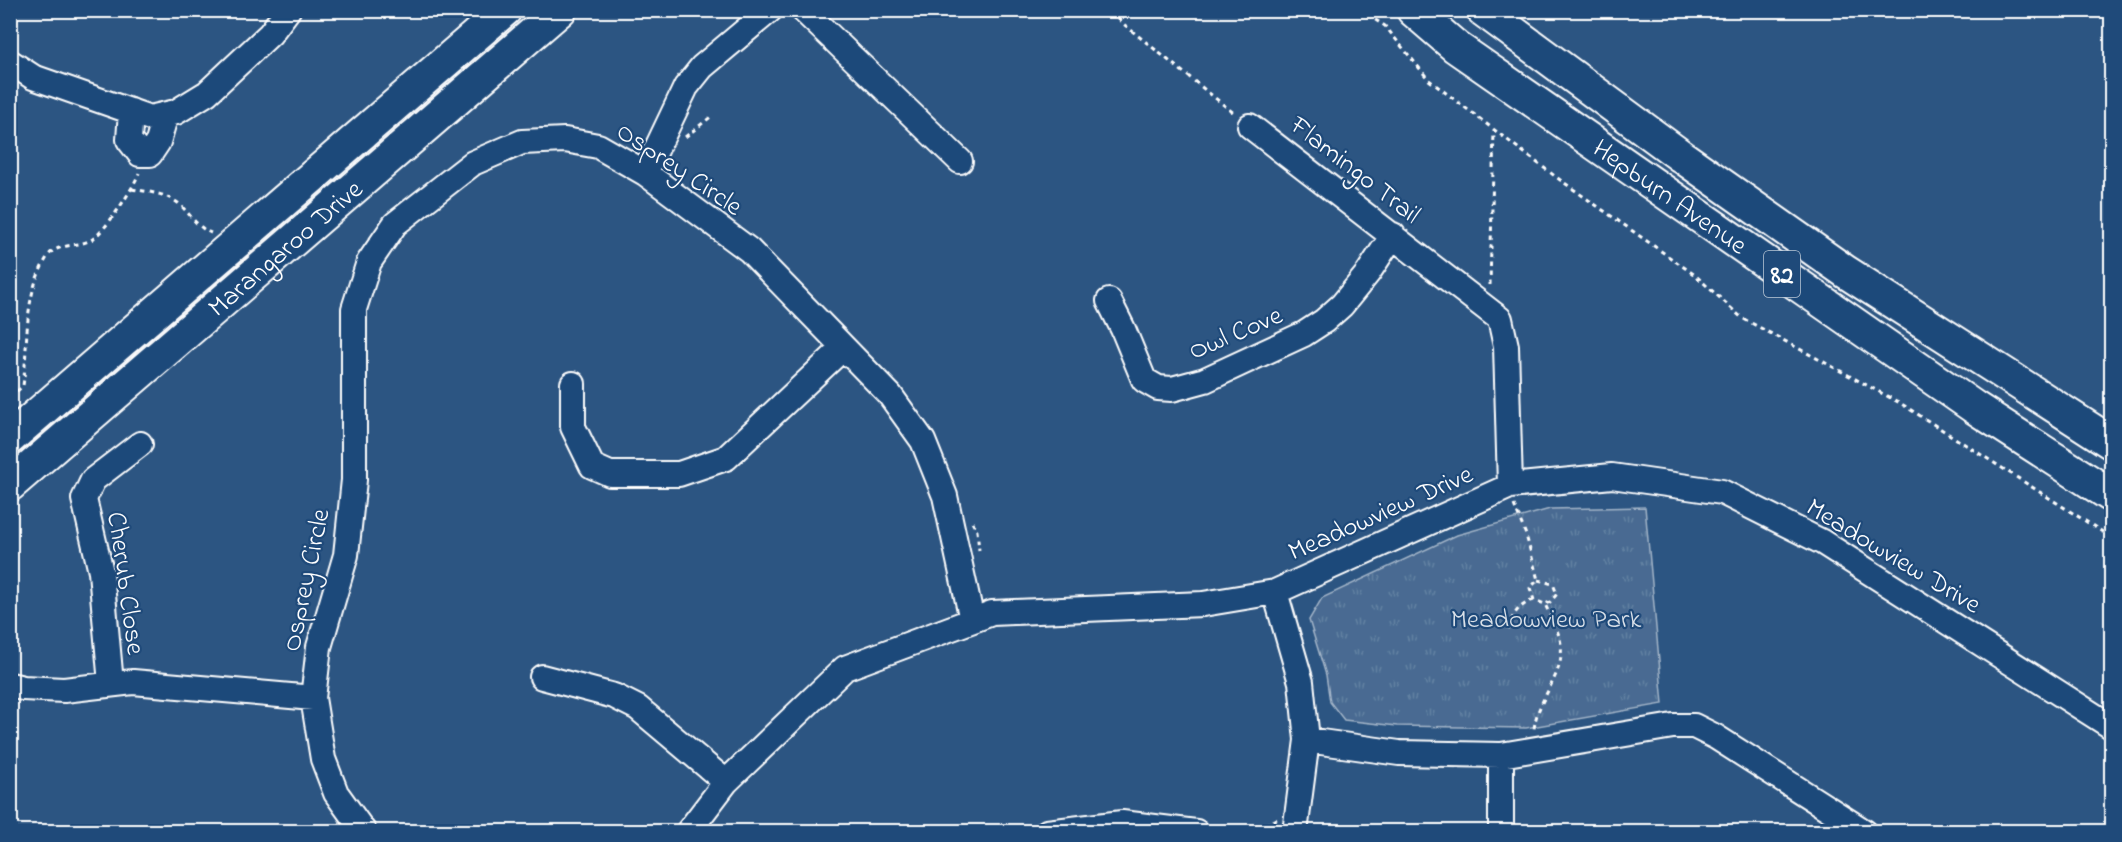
<svg xmlns="http://www.w3.org/2000/svg" width="2122" height="842" font-family="'Indie Flower',sans-serif">
<defs>
<pattern id="park-tufts" width="24" height="20" patternUnits="userSpaceOnUse" patternTransform="scale(1.5)"><rect width="24" height="20" fill="#486b92"/><path d="M3 7l-1-3M5 7V3M7 7l1-3M15 17l-1-3M17 17v-4M19 17l1-3" fill="none" stroke="#6381a2"/></pattern>
</defs>
<rect width="100%" height="100%" fill="#2c5582"/>
<filter id="ink" filterUnits="userSpaceOnUse"><feTurbulence type="fractalNoise" baseFrequency=".0167" numOctaves="2"/><feDisplacementMap in="SourceGraphic" scale="12" xChannelSelector="R" yChannelSelector="G"/><feConvolveMatrix kernelMatrix="1 2 1 2 8 2 1 2 1" color-interpolation-filters="sRGB"/></filter>
<g filter="url(#ink)">
<path fill="url(#park-tufts)" stroke="#a4b5c8" stroke-width="1.5" d="M1645,507L1663,704L1526,728L1397,726L1344,720L1330,702L1326,675L1309,620L1322,598L1457,535L1550,509Z"/>
<g fill="none" stroke-linecap="round" stroke-linejoin="round">
<defs>
<path id="minor" d="M803,10L960,161
M10,62L33,77L150,118L176,112L207,93L270,34L288,10
M131,111L129,140L140,154H150L158,142L166,114
M1250,126L1500,319L1506,346L1510,486
M645,173L686,87L702,67L770,10
M1109,301L1123,329L1144,380L1158,388L1172,389L1205,380L1304,334L1324,321L1342,305L1368,273L1393,235
M573,384V427L592,466L610,474H679L726,458L843,348
M1275,592L1301,682L1307,740L1295,832
M542,677L614,696L638,708L726,782
M111,684L101,572L84,499L93,480L140,444
M10,685L23,688L64,690L133,682L313,698
M1307,740L1399,753L1501,755L1673,726H1694L1716,737L1865,832
M1501,755V832
M364,832L336,793L323,759L313,698L319,647L346,555L354,480V309L369,262L395,224L473,163L522,142L565,140L598,146L645,173L749,250L890,395L923,441L945,496L972,620
M688,832L726,782L845,668L992,613L1203,604L1275,592L1510,486L1612,476L1722,492L1822,542L2112,727
M1047,832L1122,823L1196,832"/>
<g id="major">
<path id="s1" d="M1413,10L1456,47L1974,407L2112,496"/>
<path d="M1483,10L1681,156L1846,272L2112,443"/>
<path d="M10,438L505,10"/>
<path id="s2" d="M10,485L560,10"/>
</g>
</defs>
<use href="#minor" stroke="#fff" stroke-width="28"/>
<use href="#major" stroke="#fff" stroke-width="36"/>
<path stroke="#fff" stroke-width="3" stroke-dasharray="4.5 4.5" stroke-linecap="butt" d="M1114,10L1121,22L1235,114
M1360,10L1385,26L1429,80L1556,177L1695,275L1742,318L1900,403L2112,538
M685,137L712,116
M132,189C148,192 165,193 178,203C190,213 196,227 211,233
M1490,285L1494,131
M10,397L23,386C29,341 22,297 48,256C57,243 78,247 91,240C105,232 133,189 139,173
M1514,505L1526,535L1538,580L1530,588L1534,600L1545,604C1550,616 1559,631 1561,644C1565,676 1536,699 1534,730
M972,522L977,531L979,550
M1538,580L1553,584L1557,594L1550,602L1545,604
M1508,629C1513,613 1519,605 1534,600
M1256,827L1269,823L1277,819"/>
<use href="#minor" stroke="#1f4a7a" stroke-width="24"/>
<use href="#major" stroke="#1f4a7a" stroke-width="32"/>
</g>
</g>
<g text-anchor="middle" stroke-width="4.5" stroke-linejoin="round" paint-order="stroke">
<rect fill="#1f4a7a" stroke="#bcc9d7" stroke-width="1.5" x="1764" y="251" width="36" height="46" rx="4.5"/>
<g font-size="26" font-weight="bold" fill="#fff">
<text x="1782" y="283">82</text>
</g>
<g font-size="27" fill="#fff" stroke="#1f4a7a">
<text transform="translate(680 168) rotate(34)" y="9">Osprey Circle</text>
<text transform="translate(1356 169) rotate(38)" y="9">Flamingo Trail</text>
<text dy="9" stroke="none"><textPath href="#s1" startOffset="318">Hepburn Avenue</textPath></text>
<text dy="9" stroke="none"><textPath href="#s2" startOffset="363">Marangaroo Drive</textPath></text>
<text transform="translate(1235 332) rotate(-23)" y="9">Owl Cove</text>
<text transform="translate(1380 512) rotate(-24)" y="9">Meadowview Drive</text>
<text transform="translate(1894 555) rotate(31)" y="9">Meadowview Drive</text>
<text transform="translate(305 580) rotate(-78)" y="9">Osprey Circle</text>
<text transform="translate(127 583) rotate(82)" y="9">Cherub Close</text>
</g>
<g font-size="27" fill="#dae1e9" stroke="#1f4a7a">
<text x="1546" y="627">Meadowview Park</text>
</g>
</g>
<rect width="2122" height="842" fill="none" stroke="#1f4a7a" stroke-width="36"/>
<rect x="18" y="18" width="2086" height="806" fill="none" stroke="#fff" stroke-width="2" filter="url(#ink)"/>
</svg>
